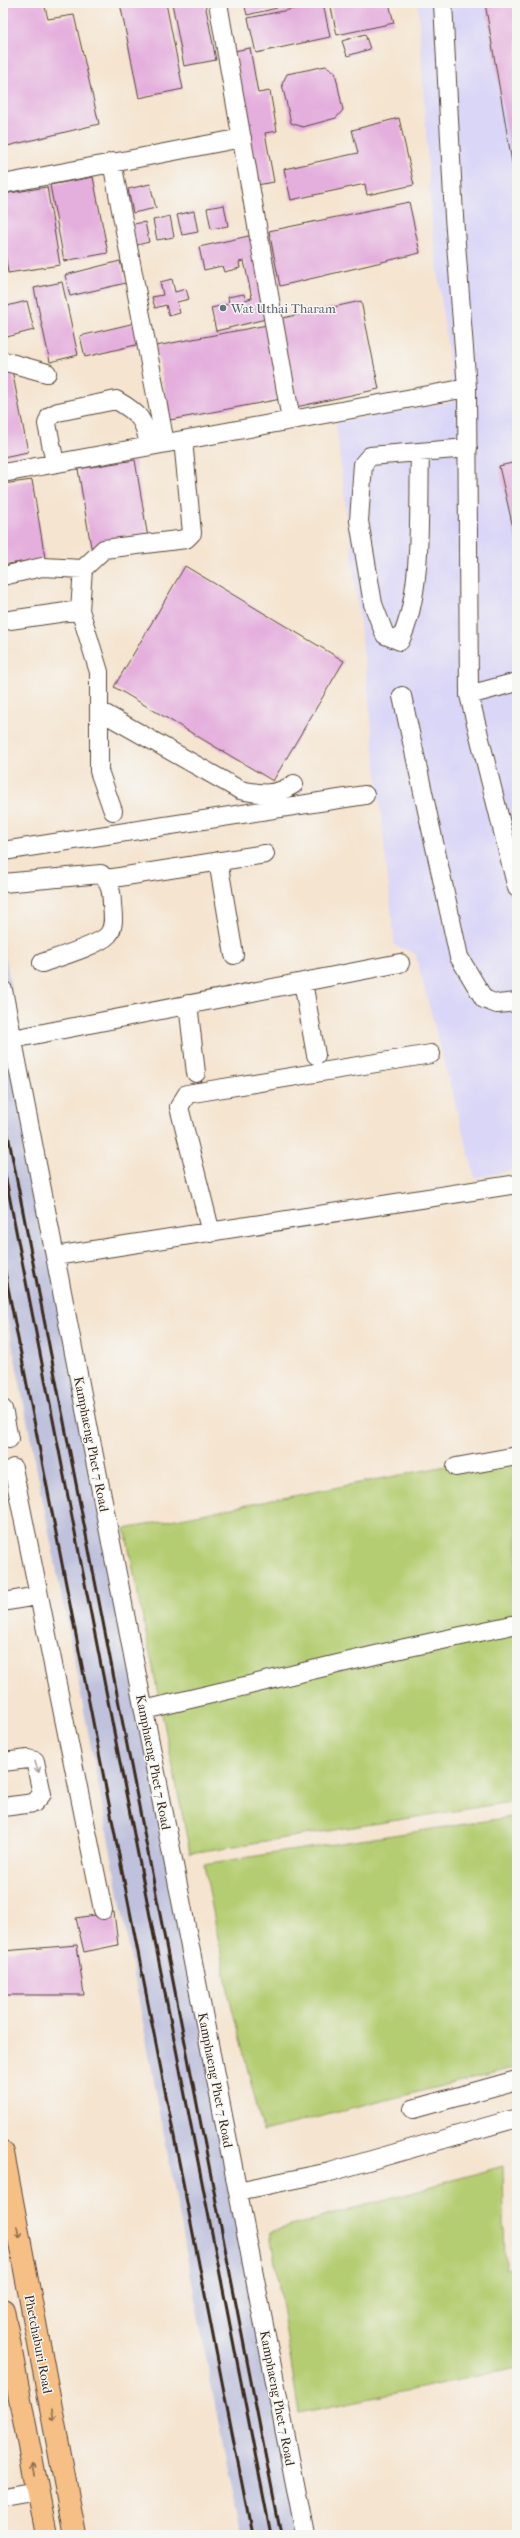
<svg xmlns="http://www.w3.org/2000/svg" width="520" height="2538" font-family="'IM FELL French Canon',serif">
<rect width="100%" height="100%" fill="#f6f6f2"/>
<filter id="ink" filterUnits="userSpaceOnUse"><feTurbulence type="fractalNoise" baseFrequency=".025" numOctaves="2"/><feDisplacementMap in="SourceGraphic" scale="8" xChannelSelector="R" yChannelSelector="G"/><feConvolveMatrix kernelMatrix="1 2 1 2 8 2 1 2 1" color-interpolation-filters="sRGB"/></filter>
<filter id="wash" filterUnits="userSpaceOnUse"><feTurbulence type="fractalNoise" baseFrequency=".012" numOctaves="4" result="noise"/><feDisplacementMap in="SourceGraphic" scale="16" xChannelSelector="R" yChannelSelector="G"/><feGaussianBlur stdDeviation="0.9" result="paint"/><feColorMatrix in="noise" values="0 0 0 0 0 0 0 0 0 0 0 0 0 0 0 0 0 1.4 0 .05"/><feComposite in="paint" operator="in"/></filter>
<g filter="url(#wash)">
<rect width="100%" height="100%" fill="#f5e4cf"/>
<path fill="#dad6f7" d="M418,3H517V1169L475,1178L415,953L395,946L368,691L336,423L454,401L431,216Z"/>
<path fill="#c0c2dd" d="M3,944L180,1915L299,2535H242L218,2421L93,1757L3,1297Z"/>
<path fill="#b5cd72" stroke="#787c48" d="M517,1452V1801L190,1853L125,1529Z
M517,1816V2067L263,2131L229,1996L204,1864Z
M503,2166L505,2269L517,2266V2368L299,2413L270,2232Z"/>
<g id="blocks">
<path fill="#e4aedd" d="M3,3H44L48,19L74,15L99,124L3,147Z
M120,3H166L183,89L139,98Z
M172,3H205L216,60L184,66Z
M244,3H276L277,8L247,15Z
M323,3L330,37L256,53L248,18Z
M330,3H389L394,23L337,35Z
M485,3H517V186H516Z
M365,34L370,49L347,56L342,41Z
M250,48L258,93L270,91L277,131L265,133L274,182L257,185L234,51Z
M326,66L335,72L343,110L336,118L303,127L291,123L282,84L287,74Z
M399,118L414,185L367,195L365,184L291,200L284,169L358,153L352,130Z
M93,177L108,253L64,261L50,185Z
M150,184L156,208L133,213L128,189Z
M47,187L60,265L8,273L3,240V194Z
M409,202L420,253L280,286L269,231Z
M224,205L228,226L211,229L207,208Z
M194,211L198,232L182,235L177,215Z
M170,216L174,237L157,240L153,220Z
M145,222L149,242L133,246L128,225Z
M253,235L270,318L216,331L211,308L229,304L228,297L244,294L245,300L252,298L244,261L239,262L240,268L224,272L222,266L204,270L199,247Z
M120,261L126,283L70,296L65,275Z
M172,279L175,292L186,289L189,299L177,302L180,313L169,316L166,305L155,308L152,297L163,295L160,282Z
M62,282L78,355L50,362L34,288Z
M27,301L34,330L3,338V307Z
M361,301L379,389L296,407L278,319Z
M135,323L140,344L85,357L80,336Z
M267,325L281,399L170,420L156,346Z
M12,370L28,452L3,457V371Z
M135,460L148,538L91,547L78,469Z
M517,462V541H516L499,466Z
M32,480L45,558L3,565V484Z
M185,566L344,661L273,781L114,687Z
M114,1912L118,1945L84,1952L76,1918Z
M77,1945L84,1995H3V1951Z"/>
</g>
</g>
<g filter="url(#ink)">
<use href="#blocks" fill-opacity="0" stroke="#574639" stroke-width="1"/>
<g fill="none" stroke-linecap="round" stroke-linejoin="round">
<defs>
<path id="minor" d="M218,3L291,420
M443,3L454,217L467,388L469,695L517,888
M112,162L165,443
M3,184L242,138
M3,361L47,373
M420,452C418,508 424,591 400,641L385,635L373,604L359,521L363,464L370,456L468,448
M55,463L47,424L50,416L58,412L116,400C139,413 145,420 149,446
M3,473L467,388
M3,576L42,567L83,569
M3,621L80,610
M469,695L517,682
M402,696L459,957L484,999L497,1004L517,1002
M100,711L240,790C261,794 274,797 294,784
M113,811L99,771V672L80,610L83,569L104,549L186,539L192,533L183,440
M3,851L365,795
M218,861L234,955
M107,879L265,854
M3,883L101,874C110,881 112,894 112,905C113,915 115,927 108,935C99,945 56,958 42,963
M303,982L316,1055
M3,990L305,2535
M188,1004L196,1073
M13,1039L400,963
M211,1233L179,1107L187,1094L431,1054
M55,1256L517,1184
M3,1409L9,1439
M456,1467L517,1456
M13,1468L103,1910
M3,1602L37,1596
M144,1710L405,1648L517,1624
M3,1762L28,1759L35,1761L42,1794L34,1803L3,1807
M413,2109L517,2080
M238,2191L330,2172L517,2118
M3,2497L38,2491"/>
<path id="major" d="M3,2153L75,2535
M3,2310L46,2535"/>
</defs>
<use href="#minor" stroke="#574639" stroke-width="20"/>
<use href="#major" stroke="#574639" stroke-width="24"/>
<use href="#minor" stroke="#fff" stroke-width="18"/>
<use href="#major" stroke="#f5bf86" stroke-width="22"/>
<path stroke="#3b2a1e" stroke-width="3" d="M3,1109L281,2535
M3,1164L271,2535
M3,1262L252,2535"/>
</g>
<defs><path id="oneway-shaft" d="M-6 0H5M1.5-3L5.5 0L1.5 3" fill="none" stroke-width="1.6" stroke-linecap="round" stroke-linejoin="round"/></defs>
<use stroke="#a79f9a" href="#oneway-shaft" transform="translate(37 1767) rotate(70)"/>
<g stroke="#8f6d4d">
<use href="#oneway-shaft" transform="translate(18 2232) rotate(79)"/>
<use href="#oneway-shaft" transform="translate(53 2415) rotate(79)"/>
<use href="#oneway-shaft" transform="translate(34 2469) rotate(-101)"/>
</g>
</g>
<circle fill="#6b7280" stroke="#f6f6f2" stroke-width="1.5" cx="223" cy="308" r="4"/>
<g text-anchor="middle" stroke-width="3" stroke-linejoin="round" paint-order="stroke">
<g font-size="13" fill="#5b616d" stroke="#f6f6f2" text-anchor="start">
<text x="231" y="313">Wat Uthai Tharam</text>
</g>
<g font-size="13" fill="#3b2a1e" stroke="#f6f6f2">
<text transform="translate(92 1444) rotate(79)" y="5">Kamphaeng Phet 7 Road</text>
<text transform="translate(154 1762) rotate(79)" y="5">Kamphaeng Phet 7 Road</text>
<text transform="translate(216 2080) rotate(79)" y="5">Kamphaeng Phet 7 Road</text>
<text transform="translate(39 2344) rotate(79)" y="5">Phetchaburi Road</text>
<text transform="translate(278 2398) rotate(79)" y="5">Kamphaeng Phet 7 Road</text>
</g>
</g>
<rect width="520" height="2538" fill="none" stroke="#f6f6f2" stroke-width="16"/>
</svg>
